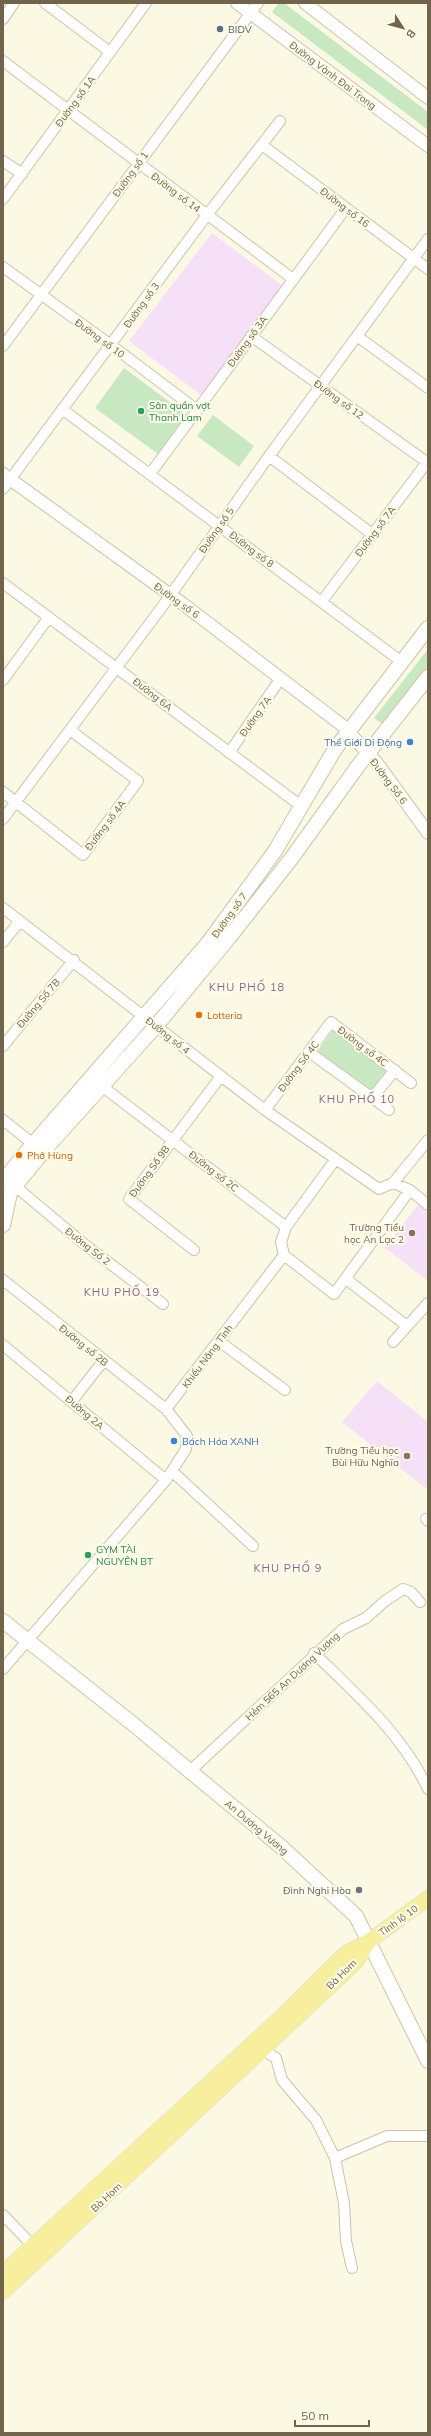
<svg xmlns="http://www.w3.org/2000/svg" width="431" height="2436" font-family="Mulish,sans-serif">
<rect width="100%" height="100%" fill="#fbf9e3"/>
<path fill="#f5e0f7" d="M212,233L283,286L201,395L129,341Z
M418,1205L428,1212V1281L385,1248Z
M377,1381L428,1422V1490L342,1422Z"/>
<path fill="#c8e8c2" d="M279,3H284L428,112V130L272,12Z
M124,368L187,415L158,454L95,408Z
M213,415L254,446L239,467L197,436Z
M428,649V667L383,724L374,718Z
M333,1030L387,1070L371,1092L317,1052Z"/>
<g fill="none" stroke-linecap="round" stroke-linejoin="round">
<defs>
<path id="minor" d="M45,3L110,52
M3,19L14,3
M3,61L293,279
M262,145L428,269
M3,161L22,174
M3,199L146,3
M3,267L111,345L197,410
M251,336L428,463
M357,336L428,388
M3,346L258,3
M62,409L402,662
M269,456L372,534
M150,474L346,208
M3,489L207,215L280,121
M3,583L301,806
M322,601L428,461
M3,680L49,617
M229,753L281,678
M3,792L83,855L138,781L70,730
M3,819L162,607L269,456L428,239
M3,908L265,1110L379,1189L393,1183L428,1140
M3,942L20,921
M3,1046L74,960
M309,1052L389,1110
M103,1087L286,1227
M372,1098L395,1070
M265,1110L331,1022L411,1083
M3,1120L37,1147
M393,1183L410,1190L428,1205
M15,1186L83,1243L163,1304
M194,1250L129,1199L221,1076
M284,1255L334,1294L410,1190
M346,1279L407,1326
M3,1280L166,1409L187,1436L186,1449L166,1480L3,1669
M219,1341L285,1390
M393,1342L428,1303
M3,1345L166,1480
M72,1401L104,1360
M166,1409L284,1255L281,1242L286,1227L335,1160
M173,1472L253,1546
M426,1519L428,1521
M314,1653C356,1694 403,1735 428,1789
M190,1771L343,1629L366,1618L385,1601L403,1589L411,1592L420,1602
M259,2047L276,2058L282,2080L316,2120L335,2158L344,2203L346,2241L352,2268
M335,2158L387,2136H428
M3,2215L36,2249"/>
<path id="tertiary" d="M237,3L428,146
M305,3L428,98
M3,474L183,604L343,726L377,763L428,833"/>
<path id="secondary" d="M3,1181L33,1144L208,943L275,851L335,749L428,628
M3,1225L10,1193L15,1186L48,1146L156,1026L228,939L291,859L358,766L428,677
M3,1621L133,1724L279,1845L356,1916L428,2061"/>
<path id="primary" d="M3,2273L280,2018L346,1953L368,1942L428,1898
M3,2292L355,1963L368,1942"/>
</defs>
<use href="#minor" stroke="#ccc3aa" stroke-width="12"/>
<use href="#tertiary" stroke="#ccc3aa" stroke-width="14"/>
<use href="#secondary" stroke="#cfc4a8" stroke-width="16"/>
<use href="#primary" stroke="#e0ddd7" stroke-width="16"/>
<use href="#minor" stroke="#fff" stroke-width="10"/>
<use href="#tertiary" stroke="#fff" stroke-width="12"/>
<use href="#secondary" stroke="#fff" stroke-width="14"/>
<use href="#primary" stroke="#f8ef9e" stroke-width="15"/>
</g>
<circle fill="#5c6f8a" stroke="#fefce9" stroke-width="1.5" cx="220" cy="29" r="4"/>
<g fill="#2e9e5b" stroke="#fefce9" stroke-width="1.5">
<circle cx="141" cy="411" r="4"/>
<circle cx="88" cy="1555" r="4"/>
</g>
<g fill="#3f7fe0" stroke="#fefce9" stroke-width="1.5">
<circle cx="410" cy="742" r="4"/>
<circle cx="174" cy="1441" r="4"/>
</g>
<g fill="#e8710a" stroke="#fefce9" stroke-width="1.5">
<circle cx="199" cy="1015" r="4"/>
<circle cx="19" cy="1155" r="4"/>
</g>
<g fill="#8d6e63" stroke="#fefce9" stroke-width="1.5">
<circle cx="412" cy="1233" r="4"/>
<circle cx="407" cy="1456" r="4"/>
</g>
<circle fill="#6b7280" stroke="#fefce9" stroke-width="1.5" cx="359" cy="1890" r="4"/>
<g text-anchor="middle" stroke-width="4" stroke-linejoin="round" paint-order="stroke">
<g font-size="10" fill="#4e5e75" stroke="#fefce9" text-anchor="start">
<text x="228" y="33">BIDV</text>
</g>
<g font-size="10" fill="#72644a" stroke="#fefce9">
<text transform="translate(333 75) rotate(37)" y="4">Đường Vành Đai Trong</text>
<text transform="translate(75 101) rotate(-54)" y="4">Đường số 1A</text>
<text transform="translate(130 174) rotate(-54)" y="4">Đường số 1</text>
<text transform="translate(176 192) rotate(37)" y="4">Đường số 14</text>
<text transform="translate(345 207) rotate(37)" y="4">Đường số 16</text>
<text transform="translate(141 305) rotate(-54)" y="4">Đường số 3</text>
<text transform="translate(100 338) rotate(36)" y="4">Đường số 10</text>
<text transform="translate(247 341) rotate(-54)" y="4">Đường số 3A</text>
<text transform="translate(339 399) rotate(36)" y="4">Đường số 12</text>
<text transform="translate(216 530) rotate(-55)" y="4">Đường số 5</text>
<text transform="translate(375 531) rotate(-53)" y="4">Đường số 7A</text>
<text transform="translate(252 549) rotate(37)" y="4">Đường số 8</text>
<text transform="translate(177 600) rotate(36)" y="4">Đường số 6</text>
<text transform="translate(153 694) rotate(38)" y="4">Đường 6A</text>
<text transform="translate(255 716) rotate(-55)" y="4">Đường 7A</text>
<text transform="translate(389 781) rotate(53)" y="4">Đường Số 6</text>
<text transform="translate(105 825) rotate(-53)" y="4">Đường số 4A</text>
<text transform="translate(229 915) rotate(-54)" y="4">Đường số 7</text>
<text transform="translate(38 1003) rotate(-50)" y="4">Đường Số 7B</text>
<text transform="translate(168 1035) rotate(38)" y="4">Đường số 4</text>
<text transform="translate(363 1046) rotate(37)" y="4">Đường số 4C</text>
<text transform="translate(298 1066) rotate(-53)" y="4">Đường Số 4C</text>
<text transform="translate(149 1171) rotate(-54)" y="4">Đường Số 9B</text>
<text transform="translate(214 1171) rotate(38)" y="4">Đường số 2C</text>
<text transform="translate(88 1246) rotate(38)" y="4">Đường Số 2</text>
<text transform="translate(84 1345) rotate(39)" y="4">Đường số 2B</text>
<text transform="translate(207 1356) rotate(-53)" y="4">Khiếu Năng Tĩnh</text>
<text transform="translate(85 1412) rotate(40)" y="4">Đường 2A</text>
<text transform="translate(292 1676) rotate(-43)" y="4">Hẻm 565 An Dương Vương</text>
<text transform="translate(257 1827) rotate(40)" y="4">An Dương Vương</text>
<text transform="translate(398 1920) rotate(-36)" y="4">Tỉnh lộ 10</text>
<text transform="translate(341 1974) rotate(-45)" y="4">Bà Hom</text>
<text transform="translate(106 2197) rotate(-43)" y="4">Bà Hom</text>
</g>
<g font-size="10" fill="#27864d" stroke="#fefce9" text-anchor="start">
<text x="149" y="409">Sân quần vợt<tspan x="149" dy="12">Thanh Lam</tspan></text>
<text x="96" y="1553">GYM TÀI<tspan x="96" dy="12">NGUYÊN BT</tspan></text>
</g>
<g font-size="10" fill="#366cbe" stroke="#fefce9" text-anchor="end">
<text x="402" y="746">Thế Giới Di Động</text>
<text x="182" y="1445" text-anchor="start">Bách Hóa XANH</text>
</g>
<g font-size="10" fill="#c56008" stroke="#fefce9" text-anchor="start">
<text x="207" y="1019">Lotteria</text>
<text x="27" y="1159">Phở Hùng</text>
</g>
<g font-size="10" fill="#785e54" stroke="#fefce9" text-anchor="end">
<text x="404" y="1231">Trường Tiểu<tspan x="404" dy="12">học An Lạc 2</tspan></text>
<text x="399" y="1454">Trường Tiểu học<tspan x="399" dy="12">Bùi Hữu Nghĩa</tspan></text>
</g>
<g font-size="10" fill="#5b616d" stroke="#fefce9" text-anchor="end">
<text x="351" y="1894">Đình Nghi Hòa</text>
</g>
<g font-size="11" letter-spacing="1" fill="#8c628f" stroke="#fefce9">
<text x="247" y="991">KHU PHỐ 18</text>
<text x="357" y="1103">KHU PHỐ 10</text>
<text x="122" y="1296">KHU PHỐ 19</text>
<text x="288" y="1572">KHU PHỐ 9</text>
</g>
</g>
<rect width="431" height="2436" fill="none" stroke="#72644a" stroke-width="8"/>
<g transform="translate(403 28) rotate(126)" stroke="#fefce9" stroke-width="3" paint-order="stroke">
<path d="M0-3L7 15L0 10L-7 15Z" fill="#72644a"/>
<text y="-6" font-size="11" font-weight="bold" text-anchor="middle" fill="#72644a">B</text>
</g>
<path d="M295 2420v6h74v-6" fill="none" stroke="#72644a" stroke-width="2"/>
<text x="301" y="2420" font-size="12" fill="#72644a" stroke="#fefce9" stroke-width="3" paint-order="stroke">50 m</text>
</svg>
